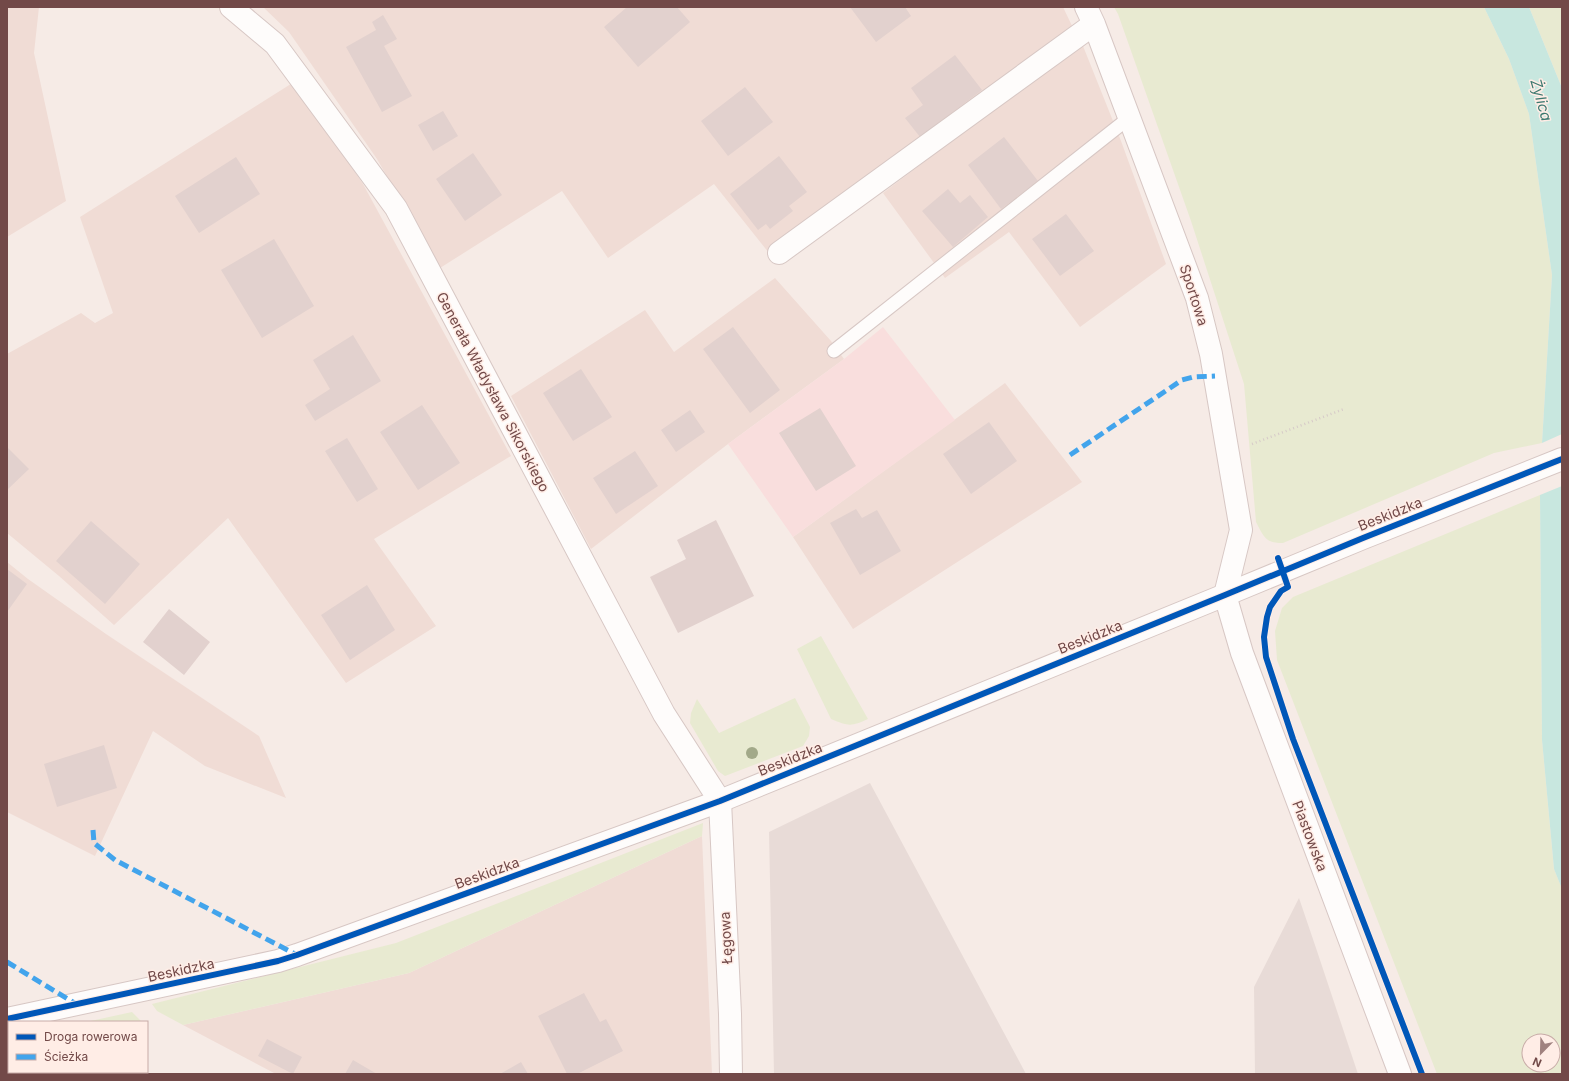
<svg xmlns="http://www.w3.org/2000/svg" width="1569" height="1081" font-family="Inter,sans-serif">
<rect width="100%" height="100%" fill="#f6ebe6"/>
<path fill="#f0dcd5" d="M7,7H39L34,53L66,201L7,237Z
M263,7H1063L1073,28L769,253L714,184L608,258L562,191L440,268L377,159L289,32Z
M1083,46L1121,141L1166,264L1080,327L1009,232L945,278L883,193L982,118Z
M294,82L363,184L511,456L374,539L436,626L346,683L228,518L114,625L59,576L7,533V354L81,313L95,323L113,313L80,217Z
M775,278L831,341L844,359L728,444L591,549L511,396L645,310L674,352Z
M1005,383L1082,482L853,629L793,537Z
M7,562L28,579L106,634L259,736L286,798L205,766L153,731L95,856L7,812Z
M702,836L712,1074H276L183,1025L409,973Z"/>
<path fill="#f9dedd" d="M883,327L955,420L793,537L728,444L844,359Z"/>
<path fill="#e8dbd7" d="M870,783L1026,1074H774L769,832Z
M1299,898L1317,951L1358,1074H1255L1254,987Z"/>
<path fill="#e8ead1" fill-rule="evenodd" d="M1114,7H1484L1509,59L1529,114L1552,275L1542,443L1494,453L1283,543C1265,543 1264,537 1256,522L1244,384L1191,221L1118,14Z
M1529,7H1562V88Z
M1540,495L1542,740L1554,869L1562,889V1074H1437L1277,660L1275,631L1282,608L1293,597ZM1529,1041H1553V1065H1529Z
M821,636L868,719C851,727 848,726 831,719L797,649Z
M795,698L810,727L809,736L803,746L725,776L718,771L690,723L691,713L697,699L719,733Z
M703,823L702,836L409,973L183,1025L157,1011L152,1004L396,943Z
M132,1012L142,1022H86Z"/>
<path fill="#c8e7df" d="M1484,7H1529L1562,88V434L1542,443L1552,275L1529,114L1509,59Z
M1562,486V889L1554,869L1542,740L1540,495Z"/>
<path fill="#e2d1ce" d="M627,7H677L690,22L638,67L604,27Z
M850,7H905L911,16L876,42Z
M383,15L397,39L384,46L412,96L382,112L346,47L376,30L372,22Z
M955,55L982,90L920,137L905,118L923,105L911,88Z
M745,87L773,122L728,156L701,121Z
M443,111L458,136L433,151L418,125Z
M1004,137L1038,181L1001,209L968,165Z
M473,153L502,195L465,221L436,179Z
M779,156L807,192L789,206L793,211L770,229L766,224L758,230L730,194Z
M236,157L260,194L199,233L175,196Z
M948,189L960,203L970,195L988,217L953,247L922,211Z
M1066,214L1094,251L1060,276L1032,239Z
M274,239L314,306L262,338L221,270Z
M733,327L780,390L750,413L703,349Z
M353,335L381,381L315,421L305,405L330,389L313,360Z
M581,369L612,417L573,441L543,393Z
M422,405L460,463L418,490L380,432Z
M820,408L856,466L816,491L779,433Z
M690,410L705,432L676,452L661,430Z
M989,422L1017,461L971,494L943,454Z
M347,438L378,489L357,502L325,451Z
M7,447L29,469L7,490Z
M635,451L658,486L616,514L593,478Z
M856,509L862,518L877,510L901,551L860,575L830,523Z
M716,520L754,596L678,633L650,577L686,559L677,540Z
M91,521L140,564L105,604L56,561Z
M7,569L27,584L7,612Z
M367,585L395,630L350,660L321,615Z
M169,609L210,642L184,675L143,642Z
M104,745L117,788L57,807L44,764Z
M584,993L600,1022L606,1019L623,1051L577,1074H567L538,1016Z
M267,1039L302,1057L293,1074L258,1056Z
M353,1060L377,1074H345Z
M521,1062L528,1074H500Z"/>
<g fill="none" stroke-linecap="round" stroke-linejoin="round">
<defs>
<path id="service" d="M834,351L1129,118"/>
<path id="minor" d="M231,7L275,44L396,208L664,714L720,801L730,1014L731,1074
M1086,7L1094,24L1197,298L1211,354L1241,530L1225,595L1242,653L1400,1074
M779,253L1094,24"/>
<path id="tertiary" d="M7,1019L278,961L297,955L720,801L1225,595L1363,538L1562,459"/>
</defs>
<use href="#service" stroke="#d7c7c4" stroke-width="15"/>
<use href="#minor" stroke="#d7c7c4" stroke-width="24"/>
<use href="#tertiary" stroke="#d7c7c4" stroke-width="24"/>
<path stroke="#d6cac8" stroke-width="2.5" stroke-dasharray="1 3" stroke-linecap="butt" d="M1252,444L1344,409"/>
<use href="#service" stroke="#fefcfb" stroke-width="13"/>
<use href="#minor" stroke="#fefcfb" stroke-width="22"/>
<use href="#tertiary" stroke="#fefcfb" stroke-width="22"/>
<path stroke="#42a4ec" stroke-width="5" stroke-dasharray="10 5" stroke-linecap="butt" d="M1070,455L1182,380L1193,377L1215,376
M93,830L94,843L115,860L297,955
M7,962L76,1004"/>
<defs>
<path id="cycleway" d="M1278,558L1288,587L1281,591L1270,607L1267,617L1264,637L1266,657L1293,739L1422,1074
M7,1019L278,961L297,955L720,801L1225,595L1363,538L1562,459"/>
</defs>
<use href="#cycleway" stroke="#ffede6" stroke-width="8"/>
<use href="#cycleway" stroke="#0057b8" stroke-width="6"/>
</g>
<circle fill="#a2a989" cx="752" cy="753" r="6"/>
<g text-anchor="middle" stroke-width="3" stroke-linejoin="round" paint-order="stroke">
<g font-size="14" fill="#724948" stroke="#ffede6">
<text transform="translate(1194 295) rotate(72)" y="5">Sportowa</text>
<text transform="translate(493 392) rotate(62)" y="5">Generała Władysława Sikorskiego</text>
<text transform="translate(1390 514) rotate(-22)" y="5">Beskidzka</text>
<text transform="translate(1090 637) rotate(-22)" y="5">Beskidzka</text>
<text transform="translate(790 759) rotate(-22)" y="5">Beskidzka</text>
<text transform="translate(1310 836) rotate(69)" y="5">Piastowska</text>
<text transform="translate(487 873) rotate(-20)" y="5">Beskidzka</text>
<text transform="translate(726 938) rotate(-93)" y="5">Łęgowa</text>
<text transform="translate(181 970) rotate(-12)" y="5">Beskidzka</text>
</g>
<g font-size="15" font-style="italic" fill="#3c786f" stroke="#ffede6">
<text transform="translate(1541 100) rotate(74)" y="5">Żylica</text>
</g>
</g>
<rect width="1569" height="1081" fill="none" stroke="#724948" stroke-width="16"/>
<rect x="8" y="1021" width="140" height="52" fill="#ffede6" stroke="#c7aba7"/>
<rect x="16" y="1034" width="20" height="6" fill="#0057b8" stroke="#c7aba7"/>
<text x="44" y="1041" font-size="12" fill="#724948">Droga rowerowa</text>
<rect x="16" y="1054" width="20" height="6" fill="#42a4ec" stroke="#c7aba7"/>
<text x="44" y="1061" font-size="12" fill="#724948">Ścieżka</text>
<g transform="translate(1541 1053) rotate(203)"><circle r="19" fill="#ffede6" stroke="#c7aba7"/>
<path d="M0-3L7 15L0 10L-7 15Z" fill="#a0827f"/>
<text y="-6" font-size="11" font-weight="bold" text-anchor="middle" fill="#724948">N</text>
</g>
</svg>
